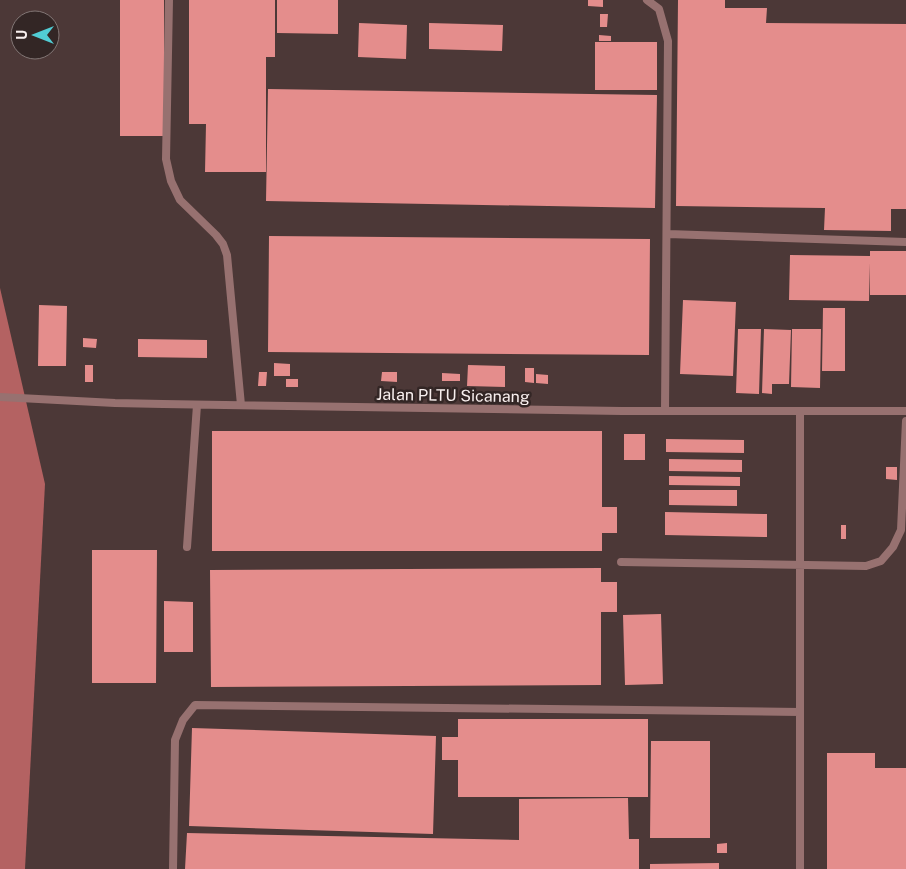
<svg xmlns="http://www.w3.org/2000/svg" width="906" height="869" font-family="'Public Sans',sans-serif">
<rect width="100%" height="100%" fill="#3d302f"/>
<path fill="#4c3837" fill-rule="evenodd" d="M0,0H906V869H0ZM20,20H50V50H20Z"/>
<path fill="#b46262" d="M0,288L45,484L25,869H0Z"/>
<path fill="#e48d8c" d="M120,0H164V136H120Z
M189,0H275V57H266V172H205L206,124H189Z
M277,0H338V34L277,33Z
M588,0H603V7L588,6Z
M678,0H725V8H767L766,23L906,24V209H891V231L824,230L825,208L676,206Z
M600,14H608L607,27H600Z
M359,23L407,25L406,59L358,57Z
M429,23L503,25L502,51L429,49Z
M599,35L611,36V41H599Z
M595,42H657V90H595Z
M268,89L657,95L655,208L266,201Z
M269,236L650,239L649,355L268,352Z
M870,251H906V295H870V263L869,301L789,300L790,255L870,256Z
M683,300L736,302L733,376L680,374Z
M39,305L67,306L66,366H38Z
M823,308H845V371H822Z
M738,329H761L759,394L736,393Z
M764,329L791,330L789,384H772V394L762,393Z
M792,329H821L820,388L791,387Z
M83,338L97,339L96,348L83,347Z
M138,339L207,340V358L138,357Z
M274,363L290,364V376H274Z
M85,365H93V382H85Z
M468,365L505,366V387L467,386Z
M525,368H534V383L525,382Z
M259,372H267L266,386H258Z
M382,372H397V382L381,381Z
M442,373L460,374V381H442Z
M536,374L548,375V384L536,383Z
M286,379H298V387H286Z
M212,431H602V507H617V533H602V551H212Z
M624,434H645V460H624Z
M666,439L744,440V453L666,452Z
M669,459L742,460V472L669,471Z
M886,467H897V480L886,479Z
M669,476L740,477V486L669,485Z
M669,490H737V506L669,505Z
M665,512L767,514V537L665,535Z
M841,525H846V539H841Z
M92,550H157L156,683H92Z
M601,568V582H617V612H601V685L211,687L210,570Z
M164,601L193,602V652H164Z
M661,614L663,684L625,685L623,615Z
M458,719H648V797H458V760H442V737H458Z
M192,728L436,736L433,834L189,826Z
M651,741H710V838H650Z
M827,753H875V768H906V869H827Z
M628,798L629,839H639V869H185L187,833L519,840V799Z
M727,843V853H717V844Z
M719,863V869H650V864Z"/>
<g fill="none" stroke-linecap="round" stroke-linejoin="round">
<path stroke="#977170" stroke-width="8" d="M169,0L166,159L171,181L180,200L216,235L223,244L227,255L241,405
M647,0L659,9L668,41L665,411
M668,234L906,242
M0,397L115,403L163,404L622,411H906
M800,411V869
M187,547L197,405
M621,562L866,566L881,561L893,547L901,530L906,421
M173,869L175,740L183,720L195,705L800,712"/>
</g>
<g text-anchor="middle" stroke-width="5" stroke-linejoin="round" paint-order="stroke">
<g font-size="16" fill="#f8efee" stroke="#332625">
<text transform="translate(453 395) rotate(1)" y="6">Jalan PLTU Sicanang</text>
</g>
</g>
<g transform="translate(35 35) rotate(270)"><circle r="24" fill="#332625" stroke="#827675"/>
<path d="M0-4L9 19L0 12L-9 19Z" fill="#51ccd4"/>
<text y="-8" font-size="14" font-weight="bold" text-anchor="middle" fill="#f8efee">U</text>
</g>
</svg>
